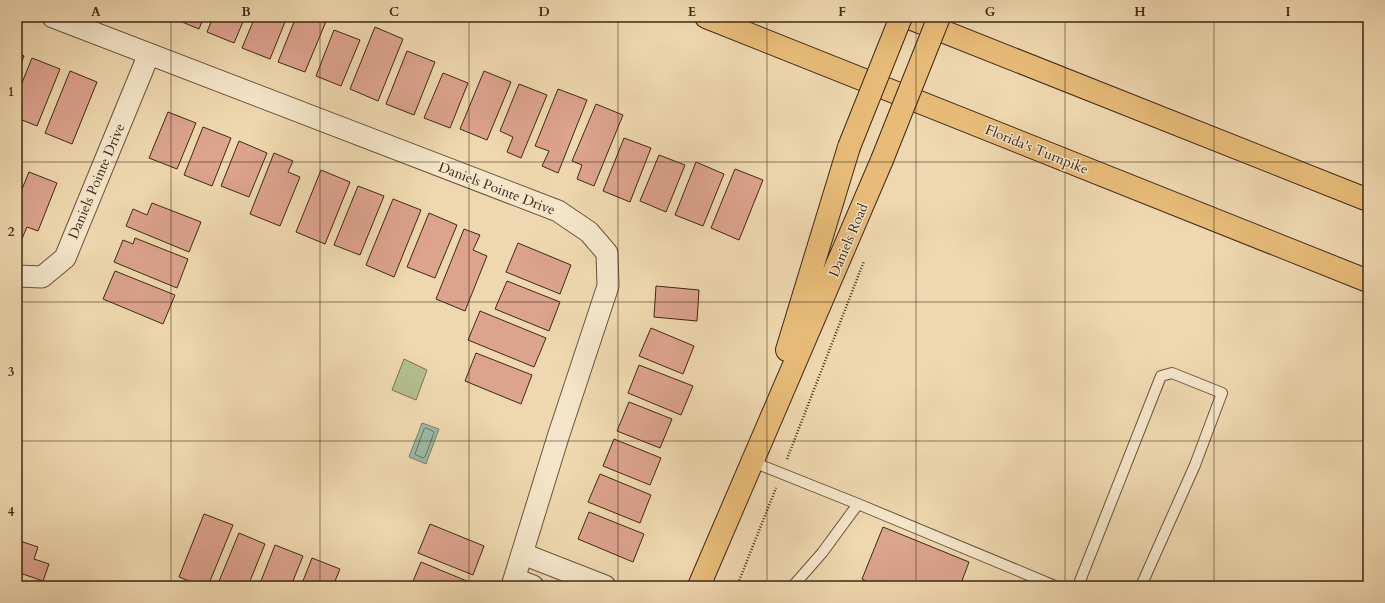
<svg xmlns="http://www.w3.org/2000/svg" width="1385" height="603" font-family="Cardo,serif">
<rect width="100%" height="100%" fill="#efd8af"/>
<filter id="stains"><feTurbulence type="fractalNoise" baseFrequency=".005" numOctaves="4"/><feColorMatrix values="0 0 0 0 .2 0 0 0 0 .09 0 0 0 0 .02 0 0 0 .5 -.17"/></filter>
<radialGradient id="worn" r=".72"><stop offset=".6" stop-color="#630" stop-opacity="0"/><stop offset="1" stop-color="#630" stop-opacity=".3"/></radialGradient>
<path fill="#b4c08f" stroke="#797452" d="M404,359L427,370L416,400L392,390Z"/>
<path fill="#9bbba5" stroke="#76806c" d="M422,423L439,429L426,464L409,457Z"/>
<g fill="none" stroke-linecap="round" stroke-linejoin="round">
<path stroke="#6c725e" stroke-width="1" d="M426,428L433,431L434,433L425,457L423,458L416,455L415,454L424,429Z"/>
</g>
<path fill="#dca38d" stroke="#3e2816" d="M170,17H204L199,29Z
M213,17H245L234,43L207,32Z
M255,17H287L270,59L242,48Z
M296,17H323L327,19L305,72L278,62Z
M375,27L403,39L378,101L350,89Z
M334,30L360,40L341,86L316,76Z
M407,51L435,62L414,115L386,104Z
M17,53L24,56L17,74Z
M32,58L60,69L37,126L17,118V95Z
M70,71L97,82L72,144L45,133Z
M484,71L511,82L487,140L460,129Z
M443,73L468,83L450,128L424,118Z
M519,84L547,95L521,158L507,152L513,137L500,131Z
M558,89L587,100L558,173L542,166L549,151L535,146Z
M596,104L623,115L594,186L577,179L582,165L572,161Z
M168,112L196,123L177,169L149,158Z
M203,127L231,138L212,186L184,175Z
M624,138L651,148L630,202L603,191Z
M239,141L267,153L249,197L221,186Z
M274,153L293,161L288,172L300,177L280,226L250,214Z
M659,155L685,165L666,212L640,201Z
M696,162L724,174L703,226L675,215Z
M17,166L21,168L17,179Z
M735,169L763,180L739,240L711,228Z
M321,170L350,182L325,244L296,232Z
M29,172L57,183L38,231L27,227L21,241L17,240V201Z
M358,186L384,196L360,255L334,245Z
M393,199L421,210L394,277L366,265Z
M152,203L201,222L189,252L126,226L133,209L147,215Z
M429,213L457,225L435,278L407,267Z
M464,229L480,235L473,250L487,256L465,311L436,299Z
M135,238L188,259L177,288L114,262L123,240L133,244Z
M518,243L571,265L560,294L506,272Z
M115,271L175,295L163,324L103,299Z
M507,281L560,302L549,331L495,309Z
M656,286L699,290L697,321L654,317Z
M480,311L546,338L534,367L468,340Z
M651,328L694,346L683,374L639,356Z
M476,353L532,375L521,404L465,381Z
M639,365L693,386L681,415L628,393Z
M629,402L672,419L660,448L617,431Z
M614,439L661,458L650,485L603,466Z
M600,474L651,495L640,523L588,502Z
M589,512L644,534L633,562L578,539Z
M204,514L233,525L208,586H202L179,577Z
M430,524L484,546L473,575L418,553Z
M883,527L969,562L960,586H867L868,582L862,579Z
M239,533L265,544L248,586H217Z
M17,540L38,547L34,559L49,564L43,581L17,572Z
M275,545L303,556L291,586H259Z
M312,558L340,569L333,586H301Z
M421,562L474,584L473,586H411Z
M344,582L355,586H342Z"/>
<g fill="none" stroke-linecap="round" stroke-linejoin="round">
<defs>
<path id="service" d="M753,462L858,504L1055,586
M793,586L822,553L858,504
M1078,586L1161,376L1172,373L1222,393L1195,465L1141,586"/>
<path id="minor" d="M53,17L558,211L589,232L607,253L608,286L558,437L512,586
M17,276L42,277L65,258L149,54
M523,554L605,586
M515,579L533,586"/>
<path id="primary" d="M787,350L849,147
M699,586L882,160"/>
<path id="motorway" d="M706,17L1368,281
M907,17L1368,200"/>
</defs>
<use href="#service" stroke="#6a543c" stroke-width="12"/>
<use href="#minor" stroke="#6a543c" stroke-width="23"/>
<use href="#primary" stroke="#3e2816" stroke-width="24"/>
<use href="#motorway" stroke="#3e2816" stroke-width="24"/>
<path stroke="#3e2816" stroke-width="2.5" stroke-dasharray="1 2" stroke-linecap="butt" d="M787,459L864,261
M737,586L776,488"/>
<use href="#service" stroke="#f5e6cb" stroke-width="10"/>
<use href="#minor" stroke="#f5e6cb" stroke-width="21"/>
<use href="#primary" stroke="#e8bc78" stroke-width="22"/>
<use href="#motorway" stroke="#e8bc78" stroke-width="22"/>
<defs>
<path id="primary-bridge" d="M849,147L901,17
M882,160L939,17"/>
</defs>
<use href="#primary-bridge" stroke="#3e2816" stroke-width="24" stroke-linecap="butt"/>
<use href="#primary-bridge" stroke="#e8bc78" stroke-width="22"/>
</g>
<path fill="none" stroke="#3e2816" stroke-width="1" stroke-opacity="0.55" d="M171,17V586M320,17V586M469,17V586M618,17V586M767,17V586M916,17V586M1065,17V586M1214,17V586M17,162H1368M17,302H1368M17,441H1368"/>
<g text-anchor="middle" stroke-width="3" stroke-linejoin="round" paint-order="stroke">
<g font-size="14" fill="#3e2816" stroke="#f5e6cb">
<text transform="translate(1037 149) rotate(22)" y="5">Florida's Turnpike</text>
<text transform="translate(96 181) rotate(-67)" y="5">Daniels Pointe Drive</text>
<text transform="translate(497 188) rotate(21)" y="5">Daniels Pointe Drive</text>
<text transform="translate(848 240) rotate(-67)" y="5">Daniels Road</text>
</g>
</g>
<rect width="1385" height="603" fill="none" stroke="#efd8af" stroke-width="44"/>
<rect x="22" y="22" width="1341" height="559" fill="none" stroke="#3e2816" stroke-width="1.5"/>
<g font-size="13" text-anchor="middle" font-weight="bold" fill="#3e2816">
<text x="96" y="16">A</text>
<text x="246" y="16">B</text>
<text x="394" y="16">C</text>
<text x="544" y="16">D</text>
<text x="692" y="16">E</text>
<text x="842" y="16">F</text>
<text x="990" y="16">G</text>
<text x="1140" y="16">H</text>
<text x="1288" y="16">I</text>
<text x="11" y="96">1</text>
<text x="11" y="236">2</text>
<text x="11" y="376">3</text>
<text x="11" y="516">4</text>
</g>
<rect width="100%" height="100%" filter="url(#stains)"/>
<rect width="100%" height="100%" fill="url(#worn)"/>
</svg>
